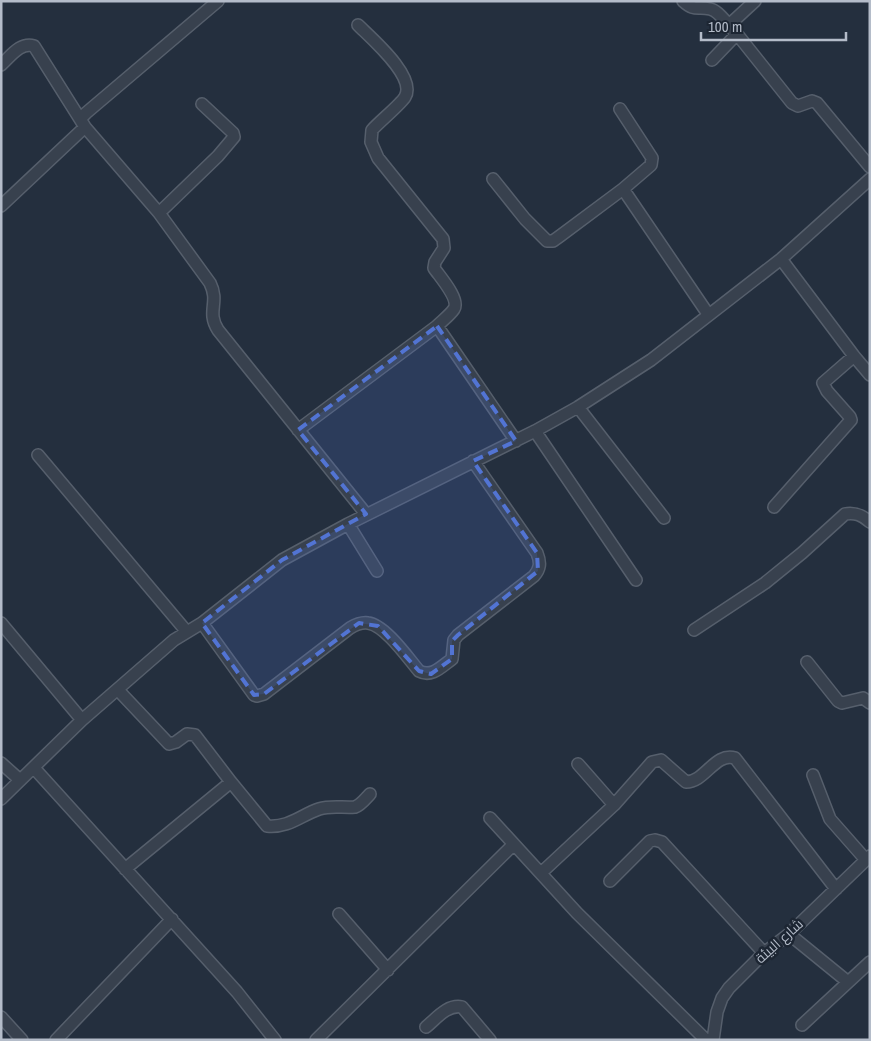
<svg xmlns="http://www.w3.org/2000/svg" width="871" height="1041" font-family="'Archivo Narrow',Cairo,sans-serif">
<rect width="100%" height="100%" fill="#242f3e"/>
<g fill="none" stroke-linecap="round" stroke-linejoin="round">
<defs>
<path id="minor" d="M683,1C695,12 697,6 710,9C717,10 724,20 729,25
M358,25C371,38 417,77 405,97C401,104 379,122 372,130L371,142L378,158L443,239L444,248L435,262L434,268C440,277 460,299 454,309C450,315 442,321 437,326L516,441
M734,31L729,25L755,1
M712,60L737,34L792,103L798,106L812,101L817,103L870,167
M1,65C11,56 20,42 34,46L80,119
M620,109L652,158L651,165L623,189L708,314
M85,127L80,119L86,113L218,1
M493,179L525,219L547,241H553L560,236L623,189
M1,206L85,127L159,213L210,283C220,303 206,311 218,330L366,514
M159,213L218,156L234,137L233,133L202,104
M781,259L854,356L870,375
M578,407L664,518
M298,430L437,326
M535,431L636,580
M38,455L187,632
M774,507L851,420L850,417L827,391L823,383L854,356
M348,524L377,571
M1,623L82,720
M202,623L254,695L257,696L264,694L350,628C355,625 361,622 368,623C385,625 408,658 419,671C432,678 442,666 452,659L454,640L458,635L534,576C540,569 541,563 537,553L473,461
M694,630L765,583L802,553L845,514C855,512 862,515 870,522
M807,662L838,701L842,703L863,698L870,703
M118,690L169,744L176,742L187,734L195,735L231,782
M1,763L20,780
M578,764L614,805
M34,768L237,992L275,1040
M813,775L830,819L866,860
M1,799L82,720L174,640L202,623L282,560L348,524L535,431L578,407L651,360L781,259L870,179
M490,818L577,913L706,1040
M125,869L231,782L267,826C289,828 301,815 319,809C331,805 343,808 355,807C361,805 366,798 370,794
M541,873L614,805L652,762L661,760L686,782C705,782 715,752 735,758L836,889
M610,881L650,841L655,840L662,842L764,953
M339,914L388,970
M789,934L848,982
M1,1017L22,1040
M802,1025L870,962
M426,1027C436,1019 447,1004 462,1007L490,1040
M56,1040L172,919
M316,1040L513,845
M713,1040L717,1012L722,998L729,988L764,953L789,934L870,856"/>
</defs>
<use href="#minor" stroke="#565f6c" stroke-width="14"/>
<use href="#minor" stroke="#38414e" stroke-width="11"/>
</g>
<path fill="#5274d3" fill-opacity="0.2" stroke="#5274d3" stroke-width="4" stroke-dasharray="10 6" stroke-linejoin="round" d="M437,326L516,441L473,461L537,553L538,571L458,635L452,641V659L431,674L419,671L378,626L359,623L264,694L254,695L202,623L282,560L366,514L298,430Z"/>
<g text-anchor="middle" stroke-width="5" stroke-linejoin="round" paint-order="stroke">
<g font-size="14" fill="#b4bcc9" stroke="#1d2633">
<text transform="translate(779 941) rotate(-42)" y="5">شارع البيئة</text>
</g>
</g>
<rect width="871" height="1041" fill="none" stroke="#b4bcc9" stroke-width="5"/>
<path d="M701 32v8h145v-8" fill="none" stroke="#b4bcc9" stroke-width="2.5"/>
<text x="708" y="32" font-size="15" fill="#b4bcc9" stroke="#1d2633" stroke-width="4" paint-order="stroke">100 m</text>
</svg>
